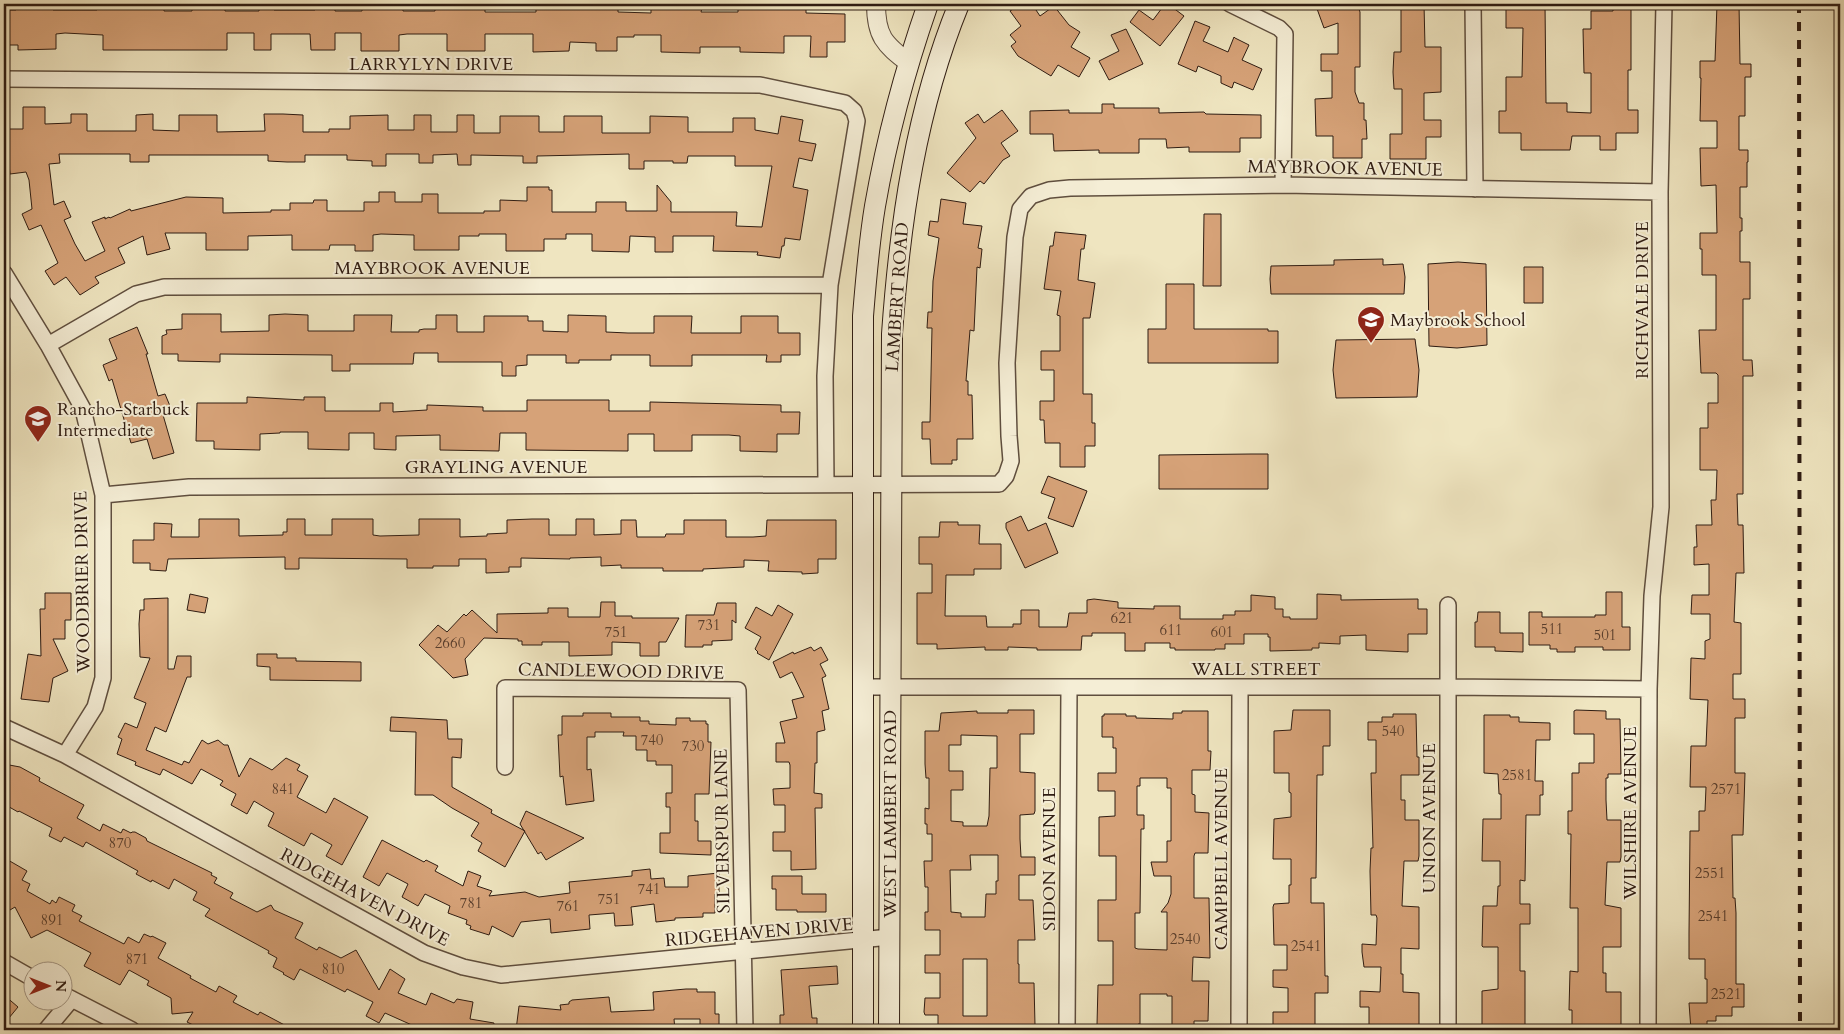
<svg xmlns="http://www.w3.org/2000/svg" width="1844" height="1034" font-family="Cardo,serif">
<rect width="100%" height="100%" fill="#efe5c0"/>
<filter id="stains"><feTurbulence type="fractalNoise" baseFrequency=".004" numOctaves="4"/><feColorMatrix values="0 0 0 0 .2 0 0 0 0 .09 0 0 0 0 .02 0 0 0 .5 -.17"/></filter>
<radialGradient id="worn" r=".72"><stop offset=".6" stop-color="#630" stop-opacity="0"/><stop offset="1" stop-color="#630" stop-opacity=".3"/></radialGradient>
<path fill="#d6a278" stroke="#2f1c12" fill-rule="evenodd" d="M16,4H53V10H97V4H164V11H192V4H225V11H259V4H274V10H315V4H335V11H362V4H403V11H435V4H485V12H536V4H618V12L651,13V4L661,9L678,4H703L701,12H738V4H806V13L845,14V42H827V57H810L811,36H784V53L740,52V47H700V53L661,52V35H634V37H617V51H596V43L570,42L569,51L533,52V34H485V51H447V34H407L399,35V51H361V33H335V50H311L310,34H271V50H254V33H227V50H103V35L65,33L56,34V49L18,50V45H4V10H16Z
M1021,4H1032L1040,16L1054,6L1069,25L1080,32L1071,47L1090,58L1079,77L1058,65L1051,76L1018,56L1011,46L1016,42L1010,35L1021,26L1010,11Z
M1165,4H1168L1184,16L1160,46L1130,22L1139,10L1153,20Z
M1323,4H1357L1360,12V67H1355V92L1359,103H1364V120H1366L1367,139H1362V158H1333V136H1316L1315,99L1332,98V71H1321V54H1338V23L1324,28L1316,6Z
M1401,4H1424L1425,47H1441V92L1424,93V120H1441V137H1426V159H1390V134H1402V89H1394L1393,72L1394,52H1401Z
M1506,4H1545L1546,103H1567V112L1591,113V73H1584L1583,29H1591V11H1613V4H1631V70H1628V110H1638V133H1616V150H1600V136H1572L1570,150H1521V133H1499V111H1506V77H1522L1523,28H1506Z
M1717,4H1739L1740,64H1751V77H1745V116H1739V150H1748V162H1747V187H1740V218H1742V231H1740V262H1750V299H1743V360H1752L1753,376H1743V494H1737L1738,525H1743L1744,573H1736L1734,622L1741,623V674H1733V699H1745V718H1735V773H1745L1743,835H1732L1733,898H1735L1736,913V984H1744V1007H1732V1016H1716V1021H1707V1030H1691L1689,1003H1707V979H1705V959H1689V933L1690,831H1699V811H1705L1706,787H1690L1691,746H1706L1708,700L1690,699L1691,658L1705,659V641L1710,639V614H1691L1692,595H1709V564L1694,565V547H1697L1696,525H1712L1711,500H1716L1717,470H1700V428H1708V403H1718V375L1716,373H1701L1699,330H1716V275H1702V249H1700V233H1717L1716,185L1701,186L1700,148H1717V121H1700L1701,78H1700V61H1715Z
M1195,21L1210,27L1203,41L1228,52L1234,37L1235,38L1249,45L1242,60L1262,69L1253,90L1234,82L1232,88L1221,83V76L1198,66L1196,72L1178,64Z
M1126,29L1143,64L1109,80L1099,61L1119,51L1111,35Z
M1102,104H1114V108H1159V113L1204,112L1206,114L1261,115V138H1240V152H1189V147L1167,148L1166,139H1139V153H1099V150L1054,151L1053,134H1030V111L1069,110V113H1102Z
M23,107H45V124L71,123V114H87V131H136V115L153,114V130L179,131V115H217V132L265,131L264,114H283L303,115V132H329V129H350V116L388,115V130H414V115H431V132H457V115H474V133H500V116H539V132H564V116H602V133H650V116L688,117V132H733V118H755V130L778,134L781,116L803,120L799,141L816,144L812,161L799,158L793,187L808,190L800,240L785,238L784,246H782L780,258L757,255L758,252L713,251L714,236H673V252H655V237L630,236L629,252L592,251V234H566V239H544V251H506V234H479V236H459V250H414V235L381,234L373,235V251H355V245H330L329,250H292V235L248,236V250H206V233H165L170,249L147,255L143,236L118,248L125,263L95,277L99,283L80,295L66,277L54,285L45,271L58,263L41,225L29,230L22,214L32,209L29,180L26,172L10,174L7,146V129H23ZM59,154H130V162H149V155H268V161L287,162H305V155H347V160L372,161V166H386V154H419V163H433V155L457,154L458,165H471V155L523,156V163H537V156L629,154V169H644V161H673V163H687L688,156H735V166H772L762,227L736,226L737,212H671V202L657,185V211H626V202H596V212H552V190H549V187H527V201L500,200V211H484V213H438V194H422V202H395V192H379V202H364V211H327V200H314L313,203H290V210H271V212L223,213V198L186,197L131,211L130,209L110,218L109,217L105,219V217L92,222L105,251L85,261L75,244L64,220L71,217L64,201L54,205L49,164L60,163Z
M1002,110L1018,131L1001,143L1010,156L1003,160L984,184L980,181L970,192L947,173L976,138L965,123L978,114L984,123Z
M941,199L966,203L963,224L982,226L978,248L982,249L980,268L977,267L974,331L970,330L966,381H968V395H972L973,439H957V460H952V464H931L930,439H922V422H930L932,328H927L928,312H932L933,281L939,238L928,235L930,221L938,222Z
M1204,214H1221V286H1203Z
M1055,232L1086,235L1084,249H1081L1078,280L1095,283L1090,318H1083V394H1092V423H1095V446H1085V467H1060V443H1045L1044,420H1040V401H1054V370H1041V351H1060V316L1057,315L1061,291L1044,289L1050,246H1053Z
M1383,259V265L1403,264L1405,277L1404,294H1271L1270,279L1271,266L1334,265V260Z
M1458,262L1486,264L1487,345L1457,348L1429,346L1428,264Z
M1524,267H1543V303H1524Z
M1166,284H1194V329H1268V331H1278V363H1148V329H1166Z
M182,314H221V332L269,331V315L285,314L308,315V331H354V315H392L391,332H419V330L424,329H436V315H457V332H484V316H528V321H543V331L568,332V315L606,316V332L628,333H654V316H692L691,333H741V316H778V333H800V355H781V362H766L767,355H692V366H650V355H611V360H579V363H566V355H527V365L516,366V376H502V362H438V353H414L413,364H350V371H332V355L220,354V362L178,361V354H162V336L167,334L166,330L182,329Z
M137,327L148,354H146L158,396L165,394L170,406L161,408L174,453L153,459L147,439L131,443L112,379L109,381L103,365L117,359L109,339Z
M1415,339L1419,370L1417,397L1336,398L1333,370L1336,340Z
M247,397L304,400V397H325V411H380V403H393V412L427,410V405L483,407V411H527V400H609V411H650V402L781,405V412H800L799,434H777V452L740,451V436L729,435H692V451H654V434H628V451L526,450V433H500L499,451L440,450V435L396,436V450L374,449V433H349V450L308,449V432H280V433L260,434V450L214,449V441H196L197,403H247Z
M1251,454H1268V489H1159V455Z
M1048,476L1087,491L1073,527L1048,518L1055,498L1041,493Z
M1021,516L1028,531L1046,523L1058,553L1025,568L1006,528V523Z
M199,519H239V536L283,535V532H287V519H305V535H332V519H373V535L380,536L419,535V519H460V537L487,536V534L507,533V520L532,519H549V535H576V519H594V535L621,534V520H636L637,537H665L666,534H684V520H726V537H753L766,536L767,520H836V559H818V573L802,574V572L768,571L769,561L744,560V567L703,569V571H663V568H621V565L601,566V557L570,558V559L521,558V567H509V572L486,573V559H459V566H433V568H407V559L299,558V569H285V557L168,559L166,571L150,570V563H133V540H154V523L172,524L171,537H199Z
M940,522H958V525H980L979,544H1001V569H974V575H946L945,616H986L987,627H1013V624H1021V610H1039V627H1067L1069,613H1087V600L1094,599L1118,602V608L1154,609V606H1180V619H1223V615H1235V611H1251V595L1275,597V609H1283V617H1290V619H1317V594L1341,595V600L1418,599V609H1427V634H1408V652L1366,650V635L1340,636V644L1319,643V648H1312V650L1270,651V637H1268V634H1244V644H1225V649H1215V650H1175V648H1170V643H1145V651H1125V633H1092V636H1082L1081,650H1037V648L1008,647V650H985V647L937,649V644H917V593H932V564H919V537H939Z
M1606,592H1622V627H1630V650H1603V647H1575V652H1557V649H1550V645H1529V612H1542V617H1595V615H1606Z
M45,593H71V620H65V639H53L68,671L53,678L49,702L21,699L28,654L41,656L40,609H45Z
M190,594L208,598L205,613L187,610Z
M168,598V669H174L177,656H191V677H187L166,732L155,727L146,750L182,765L184,761L189,763L202,740L208,744L218,740L224,745H228L239,777L250,758L272,770L286,758L300,765L297,770L308,776L297,797L326,813L334,798L368,817L342,865L326,856L332,845L311,833L304,846L268,826L274,813L254,801L247,814L231,805L236,794L220,785L223,781L201,769L192,784L163,769L160,775L135,765L136,762L117,754L122,739L118,737L125,723L137,728L146,703L134,698L150,658L140,657L139,624L140,610H144V599Z
M601,602H615V616H632V618H679L666,642H659V656H640V643L612,642V655L569,656V642H542V645H522V641H518V639L484,638L465,659L468,675L453,678L419,645L438,625L447,632L464,614L466,616L472,610L497,633V614L548,613V608H568V617H600Z
M717,603H736V623L732,620V640L712,641V645H703V647H685L686,615H714Z
M778,605L793,614L769,660L757,653L758,652L755,649L761,637L745,628L756,607L772,616Z
M1478,612H1500V633H1523V652L1495,651V647H1475V622H1477Z
M811,647L814,651L821,647L828,660L820,664L826,676L822,678L829,709L822,711L825,730L817,732V763H815L814,793L822,794V808H815L816,869L791,870V851H773V832H785V805H774L773,789L790,788V765L789,762H776V743H785L780,722L797,718L792,700L804,697L792,672L780,678L773,662L793,652L794,654Z
M257,654H277V658H296V661L361,662V681L270,680V667L257,666Z
M1008,710H1034V734H1020V772L1035,773V811L1034,814L1020,815V839L1021,857H1035V875H1019V900H1033L1035,940H1018V964H1019V983H1034L1035,1025H1017V1030H938V1015H925L924,1012L925,998H940V973H925V955H940V930H925V912H928V887H925L924,861H932V834H927V824H925V808L929,809V778H926L925,764V731H939L941,713L977,711V713H1008ZM961,735L997,736V768H990L989,816L987,826H963V822L951,821V790H963V771H949V745H961ZM970,855H998V881H996V894H986L985,917H961V913L951,912L950,870H971ZM963,959H987V1016H963Z
M1293,710H1330V746H1323V775H1317L1316,878H1311V903H1324L1325,976H1328V993H1315V1030H1273V1012H1288V988L1273,987V970H1287V945H1274L1273,907L1274,904L1289,903V885H1291V859H1273L1274,819L1291,817V793L1289,792V773H1274V731L1291,730Z
M1576,710L1606,711V719H1620L1621,774H1608V778H1606V800L1607,820H1621V857L1620,862H1607L1605,905L1621,908V947H1603V973H1606V992H1621V1030H1572V1010H1569L1570,971L1578,972V908H1570L1571,834H1568V811H1572V773H1579V763H1594V734H1574V711Z
M1182,711H1208V751H1211L1210,770H1192V794L1195,795V812L1209,813L1208,853H1195L1194,856V898H1209L1210,958L1193,957L1192,981H1209L1208,1021H1194V1030H1172V996H1167V994H1140V1024H1138V1030H1115V1025H1097L1098,985H1113V941H1098V900H1116V856H1099V817L1115,816V791H1098V773H1116V748H1113V737H1102V716H1104V714H1126V716H1136V718L1173,719V713H1182ZM1140,778H1167V788H1171V841H1167V862H1151L1154,876H1171V894L1168,903L1161,912H1167V950L1138,949L1135,948V913H1140L1141,829H1144V815H1137V786H1140Z
M583,713H611V717H640V721H649V724L676,725V718H690V721H706V724H708V742H711L709,794H695V821H698V841H711V855L660,853V833H670V807H666V793H672V765H656V761H647V750H636V736H623L624,732H595V737H587V770L591,769L594,801L566,805L563,776L560,777L558,735H562V716H583Z
M1393,714H1416L1417,757H1419V775H1401V800H1405V820H1419V856L1418,861H1404L1402,906L1419,907V949L1401,948V974H1403V992L1419,993V1030H1369V1007H1360V991L1380,992L1381,967H1364L1362,952V944L1376,945L1377,918L1376,915H1371L1370,871L1371,848H1373L1371,773H1376V740H1368V722H1382V717H1393Z
M1484,715H1510V717H1519V722L1550,723V740H1536L1535,781H1543V795H1540V815H1526L1525,881L1520,880V904H1530V924H1520V971H1525V1030H1482V991L1498,989V947H1483L1482,946L1483,906H1497L1498,886H1500V861H1482L1483,819H1501V794H1499L1498,774L1484,773Z
M391,717L447,720L448,739H462L461,758L452,757V787L492,810L491,813L525,831L505,867L478,851L482,843L471,836L479,823L452,808L433,795H415L416,732L390,731Z
M4,764L20,767L40,778L39,781L84,805L77,818L100,831L103,824L121,833L123,829L131,833L132,832H135L146,838L147,841L212,873L211,875L217,878L214,883L233,893L230,898L257,912L271,905L274,910L303,923L295,938L317,950L319,947L341,958L356,950L379,990L390,969L405,979L398,993L426,1005L431,993L454,1003L457,999L473,1002L470,1019L494,1023L493,1030H423L385,1013L379,1023L366,1016L373,1002L347,989L345,992L300,969L294,980L283,974L284,973L273,967L277,958L268,953L269,951L205,916L210,909L193,900L197,892L174,879L169,889L152,880L151,882L136,874L138,871L86,842L83,847L64,837L61,842L49,836L52,828L19,811L18,812L4,804Z
M526,811L584,838L546,860L541,852L538,854L520,824Z
M382,840L424,862L426,860L438,866L435,871L463,886L468,871L481,876L477,886L492,891L489,896L525,892L539,897L570,893L569,882L632,876V871L650,869L651,879L664,878L665,887H688V876L719,873V894H715V913H703V917L675,918V920L656,922L654,904L631,907L633,925L615,926L614,913L589,915L590,929L551,933L550,919L521,922L513,937L492,926L489,935L470,929L471,926L466,924L467,920L448,913L450,906L425,894L418,906L402,897L408,884L387,873L379,886L363,877Z
M8,860L27,871L22,880L30,884L27,891L50,904L52,900L56,903L59,897L75,905L72,911L82,916L79,921L124,944L128,937L139,943L144,934L151,937L152,936L166,943L158,958L191,976L190,978L216,992L219,986L237,996L233,1002L258,1015L260,1012L294,1030H203L187,1022L193,1012L172,1014L171,998L147,985L149,981L129,970L120,985L84,966L91,953L47,930L31,938L15,907L10,910L4,907V868Z
M772,876H802V894H826V912H797V910H776V889H772Z
M837,966L838,984L809,986L812,1018H817V1030H780V1015H784L781,970Z
M686,989H697V992H715V1014H719V1030H700V1019H674L675,1030H516L519,1006L561,1010L560,1005L569,1004V1002L572,1000L609,997L611,1012L654,1010L653,992Z
M4,995L18,1007L4,1024Z"/>
<g fill="none" stroke-linecap="round" stroke-linejoin="round">
<defs>
<path id="minor" d="M1230,4L1279,28L1285,34L1283,185
M1473,4L1475,189
M4,79L760,85L845,103L854,111L857,121L830,285L825,376L826,484
M4,273L48,345L83,409L103,495V678L95,707L65,755
M48,345L136,294L164,287L830,285
M103,495L189,487L999,484L1006,476L1011,461L1009,436L1007,363L1015,237L1020,209L1031,196L1049,190L1070,188L1283,185L1660,192
M863,687H1448L1649,689
M4,727L65,755L424,953L463,967L501,975L890,937
M505,767V688L738,690L745,1030
M4,962L32,978
M62,994L132,1030
M46,1030L72,999
M1067,1030L1069,688
M1239,1030L1240,688
M1448,1030V605
M1648,1030L1649,689L1652,596L1661,507L1660,192L1664,4"/>
<path id="tertiary" d="M876,4C876,36 884,44 909,63"/>
<path id="secondary" d="M863,1030V316C866,279 869,242 875,206C887,137 905,70 928,4
M889,1030L892,334C900,221 916,109 959,4"/>
</defs>
<use href="#minor" stroke="#5f4e3e" stroke-width="18"/>
<use href="#tertiary" stroke="#5f4e3e" stroke-width="20"/>
<use href="#secondary" stroke="#2f1c12" stroke-width="22"/>
<use href="#minor" stroke="#f5eed6" stroke-width="15"/>
<use href="#tertiary" stroke="#f5eed6" stroke-width="18"/>
<use href="#secondary" stroke="#f5eed6" stroke-width="20"/>
<path stroke="#2f1c12" stroke-width="4" stroke-dasharray="9 9" stroke-linecap="butt" d="M1799,4L1800,1030"/>
</g>
<defs>
<symbol id="school-pin" viewBox="-11 -11 22 30"><path d="M0 17L-7.5 6A9.5 9.5 0 1 1 7.5 6Z" fill="#8f2418" stroke="#f5eed6"/><path d="M0-5L7-2L0 1L-7-2ZM-4 1L0 2.5L4 1V4Q0 6-4 4Z" fill="#fff"/></symbol>
</defs>
<g fill-rule="evenodd">
<use href="#school-pin" x="1355" y="304" width="32" height="43"/>
<use href="#school-pin" x="22" y="403" width="32" height="43"/>
</g>
<g text-anchor="middle" stroke-width="4" stroke-linejoin="round" paint-order="stroke">
<g font-size="15" fill="#593e2c">
<text x="1122" y="623">621</text>
<text x="709" y="630">731</text>
<text x="1552" y="634">511</text>
<text x="1171" y="635">611</text>
<text x="616" y="637">751</text>
<text x="1222" y="637">601</text>
<text x="1605" y="640">501</text>
<text x="450" y="648">2660</text>
<text x="1393" y="736">540</text>
<text x="652" y="745">740</text>
<text x="693" y="751">730</text>
<text x="1517" y="780">2581</text>
<text x="283" y="794">841</text>
<text x="1726" y="794">2571</text>
<text x="120" y="848">870</text>
<text x="1710" y="878">2551</text>
<text x="649" y="894">741</text>
<text x="609" y="904">751</text>
<text x="471" y="908">781</text>
<text x="568" y="911">761</text>
<text x="1713" y="921">2541</text>
<text x="52" y="925">891</text>
<text x="1185" y="944">2540</text>
<text x="1306" y="951">2541</text>
<text x="137" y="964">871</text>
<text x="333" y="974">810</text>
<text x="1726" y="999">2521</text>
</g>
<g font-size="18" fill="#2f1c12" stroke="#f5eed6">
<text x="431" y="70">LARRYLYN DRIVE</text>
<text transform="translate(1345 168) rotate(1)" y="6">MAYBROOK AVENUE</text>
<text x="432" y="274">MAYBROOK AVENUE</text>
<text transform="translate(897 297) rotate(-86)" y="6">LAMBERT ROAD</text>
<text transform="translate(1642 300) rotate(-90)" y="6">RICHVALE DRIVE</text>
<text x="496" y="473">GRAYLING AVENUE</text>
<text transform="translate(82 582) rotate(-91)" y="6">WOODBRIER DRIVE</text>
<text x="1256" y="675">WALL STREET</text>
<text transform="translate(621 671) rotate(1)" y="6">CANDLEWOOD DRIVE</text>
<text transform="translate(1630 813) rotate(-90)" y="6">WILSHIRE AVENUE</text>
<text transform="translate(890 814) rotate(-90)" y="6">WEST LAMBERT ROAD</text>
<text transform="translate(1429 818) rotate(-90)" y="6">UNION AVENUE</text>
<text transform="translate(722 831) rotate(-91)" y="6">SILVERSPUR LANE</text>
<text transform="translate(1049 859) rotate(-90)" y="6">SIDON AVENUE</text>
<text transform="translate(1221 859) rotate(-90)" y="6">CAMPBELL AVENUE</text>
<text transform="translate(365 897) rotate(28)" y="6">RIDGEHAVEN DRIVE</text>
<text transform="translate(759 932) rotate(-5)" y="6">RIDGEHAVEN DRIVE</text>
</g>
<g font-size="18" fill="#2f1c12" stroke="#f5eed6" text-anchor="start">
<text x="1390" y="326">Maybrook School</text>
<text x="57" y="415">Rancho-Starbuck<tspan x="57" dy="21">Intermediate</tspan></text>
</g>
</g>
<rect width="1844" height="1034" fill="none" stroke="#efe5c0" stroke-width="20"/>
<rect x="5" y="5" width="1834" height="1024" fill="none" stroke="#2f1c12" stroke-width="2.5"/>
<rect x="10" y="10" width="1824" height="1014" fill="none" stroke="#2f1c12"/>
<g transform="translate(48 986) rotate(90)"><circle r="24" fill="#f5eed6" stroke="#a69a88"/>
<path d="M0-4L9 19L0 12L-9 19Z" fill="#8f2418"/>
<text y="-8" font-size="14" font-weight="bold" text-anchor="middle" fill="#2f1c12">N</text>
</g>
<rect width="100%" height="100%" filter="url(#stains)"/>
<rect width="100%" height="100%" fill="url(#worn)"/>
</svg>
